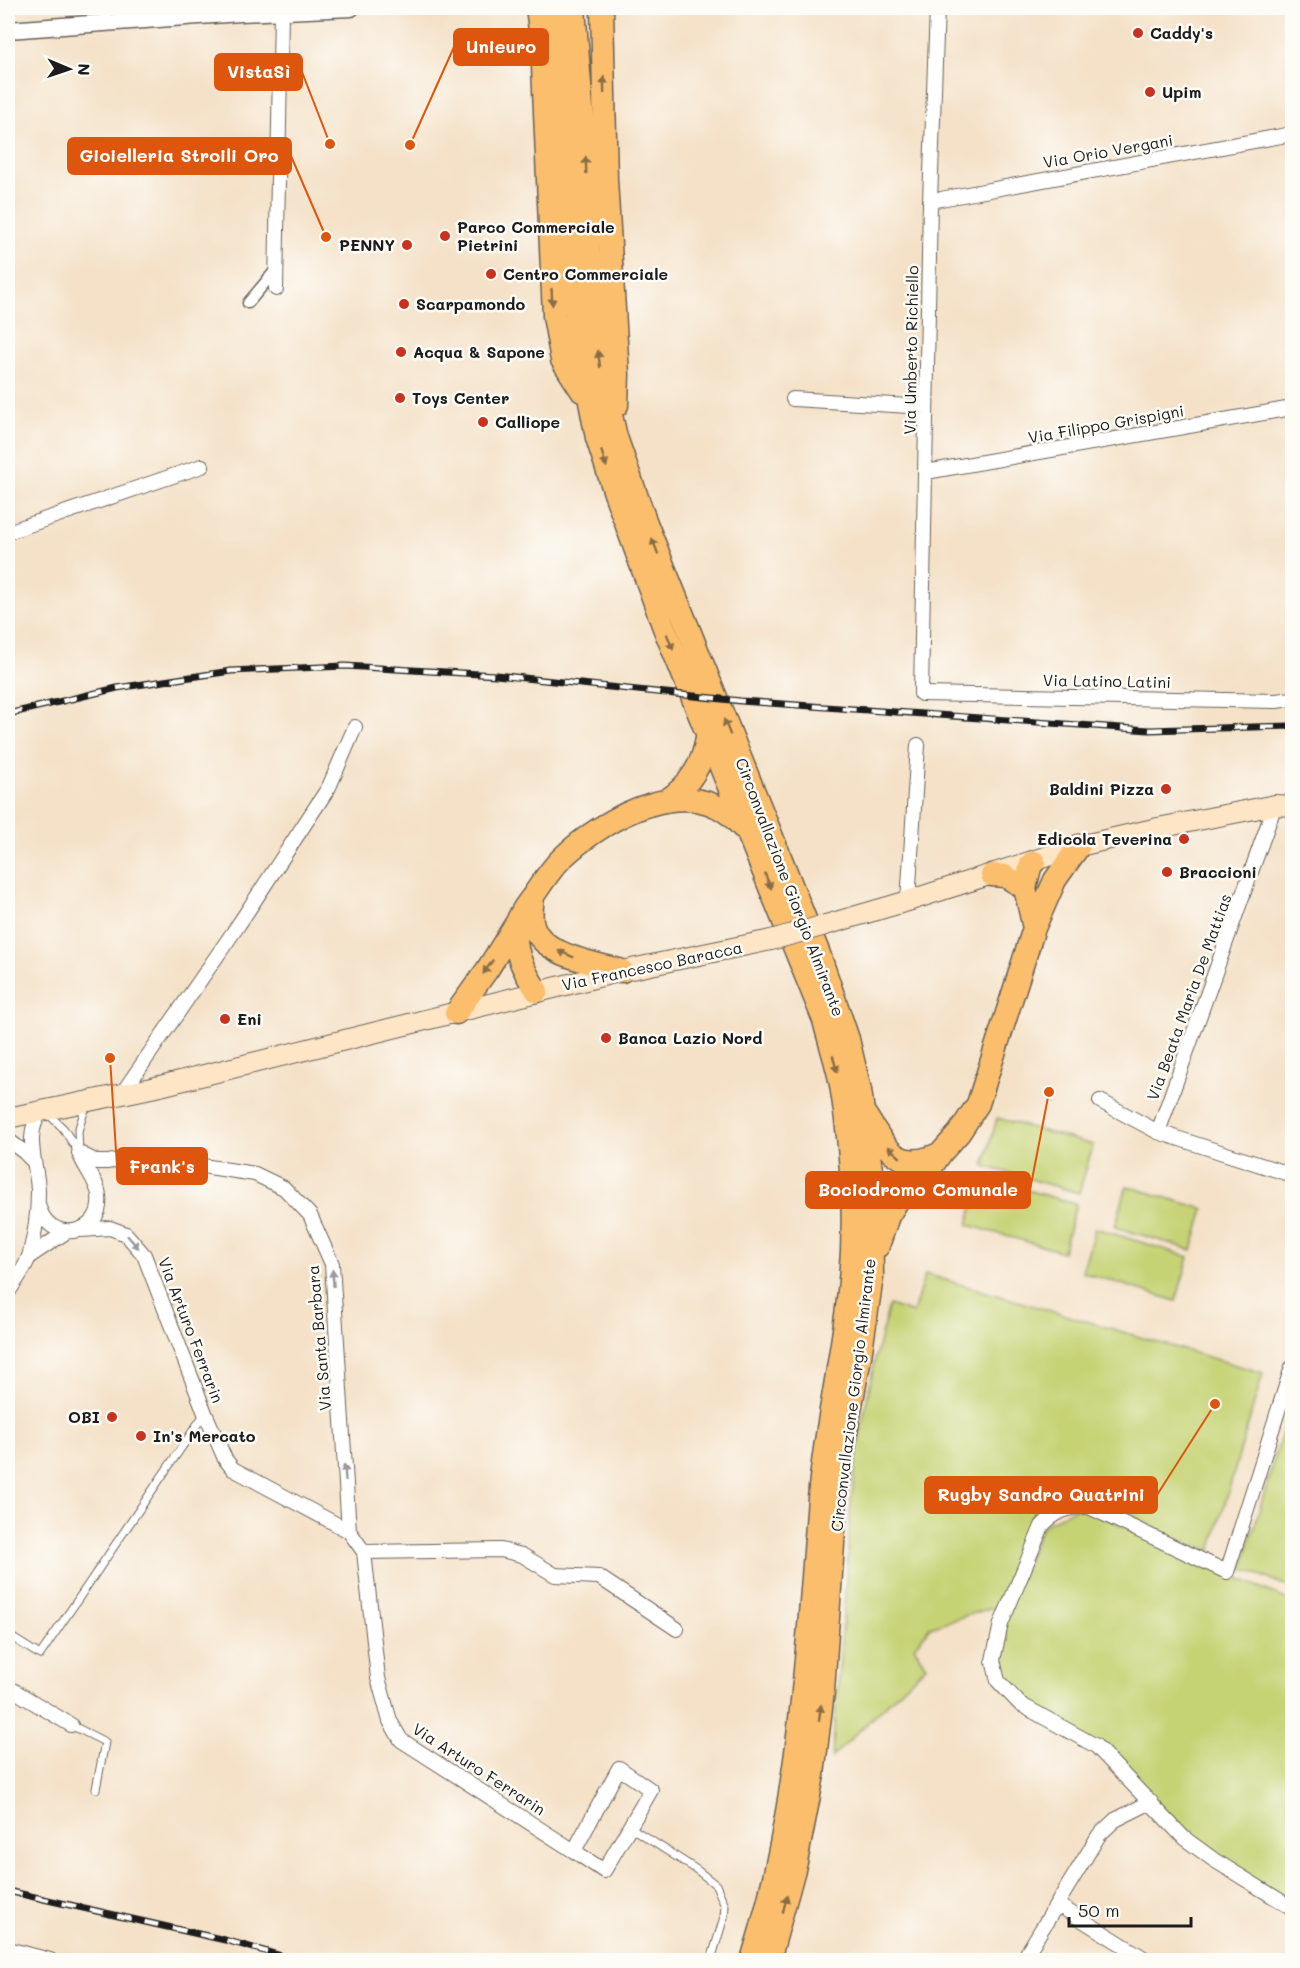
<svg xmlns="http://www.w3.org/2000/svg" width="1300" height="1968" font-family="Mali,sans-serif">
<rect width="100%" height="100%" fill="#fdfcf7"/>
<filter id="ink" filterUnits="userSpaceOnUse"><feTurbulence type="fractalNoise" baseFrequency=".0167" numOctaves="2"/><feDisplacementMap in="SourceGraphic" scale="12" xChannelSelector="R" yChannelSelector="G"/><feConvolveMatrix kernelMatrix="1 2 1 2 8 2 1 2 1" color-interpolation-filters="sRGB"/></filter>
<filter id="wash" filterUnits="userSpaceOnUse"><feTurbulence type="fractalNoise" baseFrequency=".008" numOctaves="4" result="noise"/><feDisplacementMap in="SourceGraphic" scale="24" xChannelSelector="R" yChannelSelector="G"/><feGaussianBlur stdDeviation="1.35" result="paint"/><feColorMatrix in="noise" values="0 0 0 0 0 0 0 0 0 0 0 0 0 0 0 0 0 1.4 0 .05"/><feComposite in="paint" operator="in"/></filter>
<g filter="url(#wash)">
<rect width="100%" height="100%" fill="#f4e1c7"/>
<path fill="#c6d375" stroke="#717848" stroke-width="1.5" d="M997,1118L1093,1145L1079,1193L984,1166Z
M981,1177L1076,1204L1063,1252L968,1225Z
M1127,1186L1204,1209L1192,1250L1115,1227Z
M1095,1228L1189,1257L1176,1301L1082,1272Z
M925,1274L1263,1373L1211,1551L1172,1539L1128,1513L1043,1488L997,1606L930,1627L914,1647L926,1666L832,1757L846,1582L851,1502L860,1434L875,1359L889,1305L913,1313Z
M1292,1400V1588L1242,1568Z
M1079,1506L1292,1602V1908L1214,1860L1109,1757L1020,1704L998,1681L1001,1624L1042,1526Z"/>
</g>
<g filter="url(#ink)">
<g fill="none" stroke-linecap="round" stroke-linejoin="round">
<defs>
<path id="service" d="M47,1113L63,1128L79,1153
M79,1151L78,1131L86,1106
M8,1635L40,1655L205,1413
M71,1725L105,1742L96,1789
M630,1827L697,1870L716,1885L725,1906L724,1917L711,1960"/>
<path id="pedestrian" d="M248,303L275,271"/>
<path id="minor" d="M937,8L930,201L921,694L1276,701L1292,699
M930,201L1292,134
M276,289L281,12
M793,399L926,407
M926,472L1292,408
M8,532L202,466
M1275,805L1158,1132L1292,1175
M908,901L918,745
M121,1095L239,924L329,787L355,727
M1100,1101L1158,1132
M8,1140L24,1152L33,1161
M79,1153L97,1162H108L122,1159L150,1158L255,1174L284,1188L310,1215L332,1264L349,1531
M38,1203C46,1246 104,1237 99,1196C98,1182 84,1167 79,1153
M81,1230L110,1228L126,1234L144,1255L205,1413L225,1459L233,1469L349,1531L364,1552L378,1678L390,1721L401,1740L574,1851L619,1768L651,1790L604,1871L574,1851
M30,1256L66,1232
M8,1293C15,1281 27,1267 30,1253C35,1234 38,1212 38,1192C38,1166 22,1134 42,1111
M1292,1367L1227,1572L1089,1507C1070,1506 1055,1511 1042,1526L1001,1624L993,1660L998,1681L1020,1704L1096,1746L1184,1838L1214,1860L1292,1908
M364,1552L501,1550L522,1555L555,1575L599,1577L677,1629
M8,1687L71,1725
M1058,1905L1147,1960
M8,1949L50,1960
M1023,1960L1099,1835L1115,1820L1151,1802"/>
<path id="tertiary" d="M8,30L240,13L351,8"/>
<path id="secondary" d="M822,926L908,901L1079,846L1158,828L1275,805L1292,806
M8,1118L156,1087L622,971L771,940"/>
<path id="trunk" d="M537,8L542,44L554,316L562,360L582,391
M557,8L568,143L570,234L578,340L597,438L615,493L663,625L824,1020C829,1041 837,1063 841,1085C851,1147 856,1217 850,1280C844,1353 825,1425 819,1498C807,1653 799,1811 752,1960
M574,8L586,160L588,248L594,320L601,371L616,437L646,523L819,954L848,1039L860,1090L871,1169L872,1277L860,1357L846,1432L836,1500L823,1691L813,1775L796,1862L769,1960
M602,8L606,180L618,374L617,405
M666,801C690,785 703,765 707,737
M992,875L1005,876L1025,888L1034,928
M1025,888L1031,864L1034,862
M533,897C532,906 530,916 533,925C542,956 595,963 622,971
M537,991C523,970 512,950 517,923C520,912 527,904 533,896C542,883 550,870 561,859C604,817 694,767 742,827
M456,1013L487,970L517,922
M866,1116C887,1149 898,1174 941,1153
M878,1246L888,1216L898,1200L928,1172L941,1153L959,1133L978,1104L1034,928L1055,880L1079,846"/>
</defs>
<use href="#service" stroke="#686158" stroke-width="9"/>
<use href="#pedestrian" stroke="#686158" stroke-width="13"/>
<use href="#minor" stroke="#686158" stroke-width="16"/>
<use href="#tertiary" stroke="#686158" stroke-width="19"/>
<use href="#secondary" stroke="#686158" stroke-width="22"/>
<use href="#trunk" stroke="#686158" stroke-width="25"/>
<use href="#service" stroke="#fff" stroke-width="7"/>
<use href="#pedestrian" stroke="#fff" stroke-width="10"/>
<use href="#minor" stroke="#fff" stroke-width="14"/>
<use href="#tertiary" stroke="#fff" stroke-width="16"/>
<use href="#secondary" stroke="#fde5c5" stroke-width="20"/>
<use href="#trunk" stroke="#fabe6d" stroke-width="22"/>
<defs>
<path id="rail" d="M8,714L117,688L231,671L345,666L496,675L741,701L1149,730L1292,726
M8,1891L225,1940L296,1960"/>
</defs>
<use href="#rail" stroke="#1c1c1c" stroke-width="7"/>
<use href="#rail" stroke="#fdfcf7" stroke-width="4.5" stroke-dasharray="14" stroke-linecap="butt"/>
<defs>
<path id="secondary-bridge" d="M771,940L822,926"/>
</defs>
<use href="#secondary-bridge" stroke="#686158" stroke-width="22" stroke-linecap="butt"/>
<use href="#secondary-bridge" stroke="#fde5c5" stroke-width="20"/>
</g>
<defs><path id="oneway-solid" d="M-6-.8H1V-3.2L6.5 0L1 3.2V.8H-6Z" transform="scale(1.5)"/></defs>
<g fill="#8b6d44">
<use href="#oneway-solid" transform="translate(604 85) rotate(-91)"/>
<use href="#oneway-solid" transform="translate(586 165) rotate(-92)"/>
<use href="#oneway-solid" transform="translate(552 297) rotate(87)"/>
<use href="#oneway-solid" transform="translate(599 359) rotate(-98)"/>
<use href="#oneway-solid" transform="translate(604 459) rotate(72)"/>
<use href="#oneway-solid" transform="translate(655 546) rotate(-111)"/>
<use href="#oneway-solid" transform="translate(670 642) rotate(69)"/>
<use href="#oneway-solid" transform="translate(727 727) rotate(-112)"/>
<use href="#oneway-solid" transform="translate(768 881) rotate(67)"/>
<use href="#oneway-solid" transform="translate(566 954) rotate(-157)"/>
<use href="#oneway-solid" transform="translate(488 967) rotate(125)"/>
<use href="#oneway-solid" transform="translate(835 1064) rotate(75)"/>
<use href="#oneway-solid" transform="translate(894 1152) rotate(-139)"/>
<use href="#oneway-solid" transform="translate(820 1713) rotate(-83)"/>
<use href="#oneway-solid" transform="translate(785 1904) rotate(-75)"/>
</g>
<g fill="#999">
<use href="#oneway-solid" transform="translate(133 1242) rotate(49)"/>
<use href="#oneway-solid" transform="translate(333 1278) rotate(-94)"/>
<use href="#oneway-solid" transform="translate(345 1473) rotate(-94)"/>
</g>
</g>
<g fill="#c8321e" stroke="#fdfcf7" stroke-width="2">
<circle cx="1138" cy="33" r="6"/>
<circle cx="1150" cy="92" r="6"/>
<circle cx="445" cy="236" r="6"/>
<circle cx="407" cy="245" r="6"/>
<circle cx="491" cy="274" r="6"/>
<circle cx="404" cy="304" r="6"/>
<circle cx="401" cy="352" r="6"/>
<circle cx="400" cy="398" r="6"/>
<circle cx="483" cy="422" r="6"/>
<circle cx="1166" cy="789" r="6"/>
<circle cx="1184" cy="839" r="6"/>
<circle cx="1167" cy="872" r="6"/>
<circle cx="225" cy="1019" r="6"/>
<circle cx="606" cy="1038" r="6"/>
<circle cx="112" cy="1417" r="6"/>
<circle cx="141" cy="1436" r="6"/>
</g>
<g text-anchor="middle" stroke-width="5" stroke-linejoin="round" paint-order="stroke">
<g font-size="16" font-weight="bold" fill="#1c1c1c" stroke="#fdfcf7" text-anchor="start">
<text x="1150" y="39">Caddy's</text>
<text x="1162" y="98">Upim</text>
<text x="457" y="233">Parco Commerciale<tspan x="457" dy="18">Pietrini</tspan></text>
<text x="395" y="251" text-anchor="end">PENNY</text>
<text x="503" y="280">Centro Commerciale</text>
<text x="416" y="310">Scarpamondo</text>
<text x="413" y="358">Acqua &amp; Sapone</text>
<text x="412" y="404">Toys Center</text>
<text x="495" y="428">Calliope</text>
<text x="1154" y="795" text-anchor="end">Baldini Pizza</text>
<text x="1172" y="845" text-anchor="end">Edicola Teverina</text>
<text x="1179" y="878">Braccioni</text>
<text x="237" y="1025">Eni</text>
<text x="618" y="1044">Banca Lazio Nord</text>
<text x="100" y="1423" text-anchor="end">OBI</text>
<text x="153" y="1442">In's Mercato</text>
</g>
<g font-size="16" fill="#1c1c1c" stroke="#fdfcf7">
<text transform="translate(1108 151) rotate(-10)" y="6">Via Orio Vergani</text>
<text transform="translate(911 350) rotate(-89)" y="6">Via Umberto Richiello</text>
<text transform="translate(1106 424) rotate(-10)" y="6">Via Filippo Grispigni</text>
<text transform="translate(1107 681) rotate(1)" y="6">Via Latino Latini</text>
<text transform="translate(790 887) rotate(69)" y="6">Circonvallazione Giorgio Almirante</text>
<text transform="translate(652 966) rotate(-12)" y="6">Via Francesco Baracca</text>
<text transform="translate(1189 997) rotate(-70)" y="6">Via Beata Maria De Mattias</text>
<text transform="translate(191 1330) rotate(69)" y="6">Via Arturo Ferrarin</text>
<text transform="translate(319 1338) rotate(-95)" y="6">Via Santa Barbara</text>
<text transform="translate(853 1395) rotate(-83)" y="6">Circonvallazione Giorgio Almirante</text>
<text transform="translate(479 1769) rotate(33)" y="6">Via Arturo Ferrarin</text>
</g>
</g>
<path fill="none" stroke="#de560d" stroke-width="2" d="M410 145L454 47M330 144L302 72M326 237L291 156M110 1058L117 1166M1049 1092L1030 1190M1215 1404L1157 1495"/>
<g fill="#de560d" stroke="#fdfcf7" stroke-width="2">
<circle cx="410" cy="145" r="6"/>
<circle cx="330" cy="144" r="6"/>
<circle cx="326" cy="237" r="6"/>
<circle cx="110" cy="1058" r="6"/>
<circle cx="1049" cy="1092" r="6"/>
<circle cx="1215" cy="1404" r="6"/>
</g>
<g fill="#de560d" stroke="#de560d" stroke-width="2">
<rect x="454" y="29" width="94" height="36" rx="6"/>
<rect x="215" y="54" width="87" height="36" rx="6"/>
<rect x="68" y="138" width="223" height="36" rx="6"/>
<rect x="117" y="1148" width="90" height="36" rx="6"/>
<rect x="806" y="1172" width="224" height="36" rx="6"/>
<rect x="925" y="1477" width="232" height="36" rx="6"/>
</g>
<g font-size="18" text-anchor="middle" font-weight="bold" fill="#fff">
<text x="501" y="53">Unieuro</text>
<text x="259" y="78">VistaSì</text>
<text x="179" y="162">Gioielleria Stroili Oro</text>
<text x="162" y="1173">Frank's</text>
<text x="918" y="1196">Bociodromo Comunale</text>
<text x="1041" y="1501">Rugby Sandro Quatrini</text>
</g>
<rect width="1300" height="1968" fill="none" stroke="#fdfcf7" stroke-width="30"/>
<g transform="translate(69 69) rotate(92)" stroke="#fdfcf7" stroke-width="4.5" paint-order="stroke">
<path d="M0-4.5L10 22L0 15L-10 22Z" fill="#1c1c1c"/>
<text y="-9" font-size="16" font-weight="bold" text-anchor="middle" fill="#1c1c1c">N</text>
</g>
<path d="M1069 1917v9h122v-9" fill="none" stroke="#1c1c1c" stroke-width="3"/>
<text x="1078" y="1917" font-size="18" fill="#1c1c1c" stroke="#fdfcf7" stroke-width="4.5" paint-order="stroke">50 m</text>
</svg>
